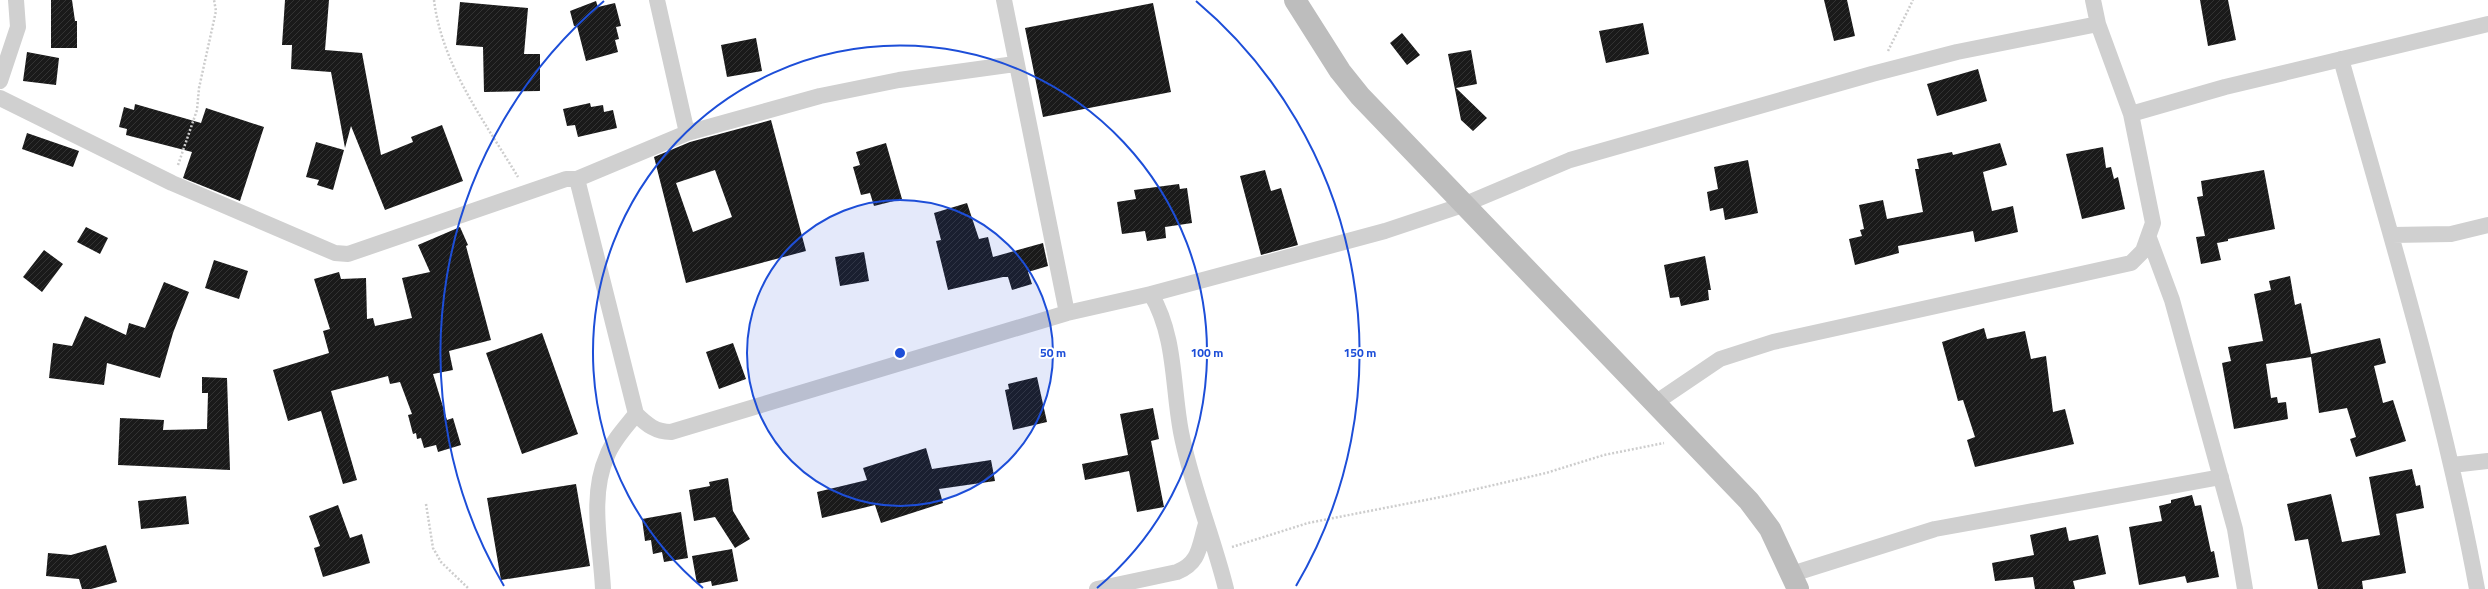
<svg xmlns="http://www.w3.org/2000/svg" width="2488" height="589" font-family="'Titillium Web',sans-serif">
<defs>
<pattern id="building-hatch" width="6" height="6" patternUnits="userSpaceOnUse"><rect width="6" height="6" fill="#1a1a1a"/><path d="M-1 1l2-2M0 6l6-6M5 7l2-2" fill="none" stroke="#333"/></pattern>
</defs>
<rect width="100%" height="100%" fill="#fff"/>
<path fill="url(#building-hatch)" fill-rule="evenodd" d="M51,0H72L75,21H77V48H51Z
M285,0H329L325,50L362,53L381,155L413,142L411,137L442,125L463,181L385,210L351,126L345,148L331,72L291,69L292,45H282Z
M1824,0H1847L1855,36L1834,41Z
M2200,0H2228L2236,40L2208,46Z
M596,1L598,7L615,3L621,26L616,27L619,39L615,40L618,52L586,61L577,26H574L570,11Z
M460,2L528,8L524,54H540V91L484,92L483,47L456,45Z
M1153,3L1171,92L1043,117L1025,28Z
M1643,23L1649,54L1606,63L1599,31Z
M1402,33L1420,55L1407,65L1390,43Z
M756,38L762,71L727,77L721,45Z
M1471,50L1477,84L1456,88L1487,118L1473,131L1461,120L1448,54Z
M27,52L59,58L56,85L23,81Z
M1978,69L1987,101L1937,116L1927,84Z
M590,103L591,107L603,105L604,112L613,110L617,128L578,137L575,125L567,126L563,109Z
M135,104L201,123L206,108L264,127L240,201L183,178L192,152L126,135L127,129L119,127L124,107L134,110Z
M771,120L806,251L686,283L654,157L690,142ZM715,170L732,217L693,232L676,183Z
M27,133L79,151L73,167L22,149Z
M316,142L344,150L333,190L317,185L319,180L306,177Z
M886,143L902,199L874,206L870,193L861,195L853,167L860,165L856,152Z
M2000,143L2007,165L1983,172L1992,211L2013,206L2018,232L1975,242L1973,231L1898,246L1899,253L1855,265L1849,239L1862,236L1860,230L1864,229L1859,205L1883,200L1887,219L1923,212L1915,169H1919L1917,159L1952,152L1953,155Z
M2103,147L2106,168L2111,167L2114,179L2118,177L2125,209L2082,219L2066,154Z
M1748,160L1758,213L1725,220L1723,208L1710,211L1707,192L1718,189L1714,167Z
M1265,170L1271,191L1281,188L1298,245L1261,255L1240,176Z
M2264,170L2275,229L2228,239V241L2217,243L2221,260L2201,264L2196,237L2205,236L2197,197L2203,196L2201,181Z
M1179,184L1180,189L1187,188L1192,223L1165,227L1166,238L1147,241L1145,231L1122,234L1117,202L1136,199L1134,190Z
M967,203L979,239L988,237L993,257L1043,243L1048,266L1028,272L1032,284L1012,290L1008,277H1003L948,290L936,241L941,240L934,213Z
M86,227L108,238L100,254L77,242Z
M460,227L468,245L466,246L491,340L449,351L453,370L433,374L447,420L453,418L461,445L438,452L436,445L424,448L421,438L417,439L416,433L413,434L408,415L412,414L400,382L390,384L388,376L331,391L357,480L343,484L321,411L288,421L273,370L329,353L323,331L330,329L314,279L339,272L341,279L366,278L367,319L373,318L375,326L412,318L402,278L430,272L418,245Z
M44,250L63,264L42,292L23,277Z
M864,252L869,281L840,286L835,257Z
M1705,256L1711,290H1708L1709,300L1681,306L1679,297L1670,298L1664,265Z
M214,260L248,271L239,299L205,288Z
M2290,276L2295,305L2301,303L2311,354L2380,338L2386,363L2374,366L2383,403L2393,400L2406,441L2356,457L2350,439L2356,437L2347,408L2319,413L2311,357L2266,364L2271,398L2277,397L2278,403L2286,402L2288,419L2234,429L2222,363L2231,361L2228,347L2263,341L2254,294L2271,290L2269,281Z
M164,282L189,292L173,333L160,378L107,363L104,385L49,378L53,343L72,346L85,316L126,335L129,323L145,328Z
M1984,328L1987,339L2025,331L2031,359L2046,356L2053,412L2065,409L2074,444L1975,467L1967,440L1975,437L1963,400L1958,401L1942,342Z
M542,333L578,434L522,454L486,353Z
M733,343L746,379L719,389L706,352Z
M202,377L227,378L230,470L118,465L120,418L164,420L163,430L207,429L208,393H202Z
M1037,377L1047,422L1013,430L1005,390L1009,389L1008,384Z
M1153,408L1159,439L1151,441L1164,507L1137,512L1129,471L1085,480L1082,464L1128,455L1120,414Z
M926,448L932,469L991,460L995,481L939,489L943,503L881,523L875,505L822,518L817,492L867,480L863,468Z
M2412,469L2416,486L2420,485L2424,508L2396,514L2406,573L2362,581L2363,589H2318L2308,539L2295,541L2287,504L2331,494L2342,542L2380,535L2369,477Z
M728,478L733,511L750,539L735,548L715,517L694,521L689,490L710,486L709,482Z
M576,484L590,566L501,580L487,498Z
M2192,495L2195,506L2201,505L2211,552L2214,551L2219,577L2187,583L2185,576L2139,585L2129,527L2162,521L2159,506L2171,503V500Z
M186,496L189,524L141,529L138,501Z
M338,505L350,538L362,534L370,563L323,577L314,548L320,546L309,516Z
M681,512L688,558L664,562L662,552L653,554L651,540L645,541L642,519Z
M2066,527L2069,541L2098,535L2106,574L2073,581L2075,589H2035L2033,577L1995,581L1992,563L2034,555L2030,535Z
M106,545L117,582L91,589H82L79,579L46,576L48,553L71,555Z
M732,549L738,581L712,586L711,581L697,584L692,556Z"/>
<g fill="none" stroke-linecap="round" stroke-linejoin="round">
<path stroke="#cdcdcd" stroke-width="2.5" stroke-dasharray="2 2" stroke-linecap="butt" d="M434,0C442,66 485,122 518,177
M1888,51L1913,0
M178,165L197,110L199,88L216,11L214,0
M426,504L433,548L441,562L469,589
M1232,547L1308,523L1446,496L1546,473L1604,455L1664,443"/>
<path stroke="#d0d0d0" stroke-width="16" d="M657,0L687,133
M1004,0L1067,313
M2341,59C2390,234 2444,409 2477,589
M0,81L18,27L16,0
M0,98L172,183L335,253L348,254L566,179H577L636,414C647,425 656,432 671,432L1067,313L1151,294L1385,231L1463,205L1570,160L1872,74L1957,52L2098,24L2093,0
M2131,114L2225,87L2488,24
M577,179L687,133L820,96L899,80L1015,64
M2392,235L2451,234L2488,225
M2149,238L2172,300L2235,529L2245,589
M1151,294C1176,337 1172,384 1181,432C1191,485 1213,536 1226,589
M1655,403L1720,359L1773,342L2131,263L2143,251L2153,223L2131,114L2098,24
M2452,465L2488,461
M1792,574L1935,529L2221,477
M603,589C601,546 589,496 607,456C613,440 626,427 636,414
M1097,589L1177,572C1200,563 1199,546 1206,524"/>
<path stroke="#bdbdbd" stroke-width="22" d="M1295,0L1340,71L1360,96L1749,501L1770,529L1798,589"/>
</g>
<circle cx="900" cy="353" r="153" fill="#1d4ed8" fill-opacity=".12"/>
<g fill="none" stroke="#1d4ed8" stroke-width="2">
<circle cx="900" cy="353" r="153"/>
<path d="M703 588A307 307 0 1 1 1097 588"/>
<path d="M504 586A460 460 0 0 1 604 1M1196 1A460 460 0 0 1 1296 586"/>
</g>
<circle cx="900" cy="353" r="6" fill="#1d4ed8" stroke="#fff" stroke-width="2"/>
<g font-size="12" text-anchor="middle" font-weight="bold" fill="#1d4ed8" stroke="#fff" stroke-width="4" stroke-linejoin="round" paint-order="stroke">
<text x="1053" y="357">50 m</text>
<text x="1207" y="357">100 m</text>
<text x="1360" y="357">150 m</text>
</g>
</svg>
